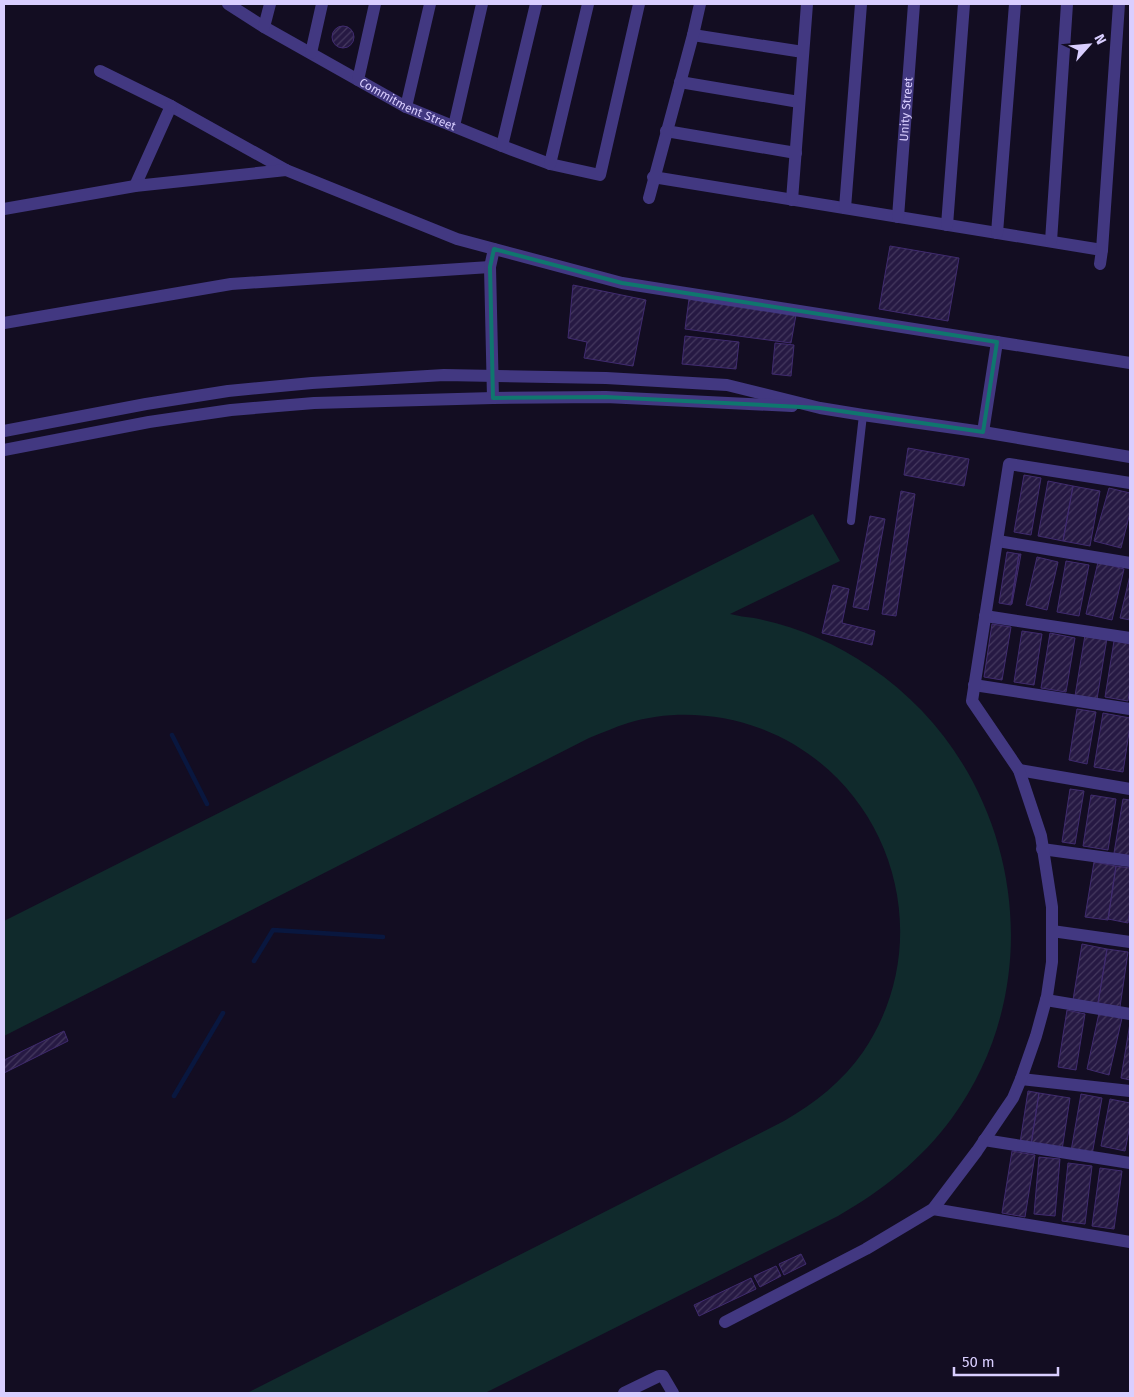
<svg xmlns="http://www.w3.org/2000/svg" width="1134" height="1397" font-family="'Fira Sans',sans-serif">
<defs>
<pattern id="building-hatch" width="6" height="6" patternUnits="userSpaceOnUse" patternTransform="scale(1.25)"><rect width="6" height="6" fill="#261943"/><path d="M-1 1l2-2M0 6l6-6M5 7l2-2" fill="none" stroke="#45395f"/></pattern>
</defs>
<rect width="100%" height="100%" fill="#130d22"/>
<path fill="#102a2c" d="M813,514L840,561L730,614C738,616 746,617 754,618C795,626 836,643 870,667C1017,766 1057,974 952,1118C921,1160 883,1190 838,1216L485,1393H247L784,1121C815,1103 843,1081 863,1052C941,937 891,779 762,729C719,713 672,710 628,723C615,727 602,733 589,738L4,1036V921Z"/>
<g fill="none" stroke-linecap="round" stroke-linejoin="round">
<path stroke="#09173f" stroke-width="4.5" d="M172,735L207,804
M254,961L273,930L383,937
M174,1096L223,1013"/>
</g>
<path fill="url(#building-hatch)" stroke="#402b6f" d="M332 37a11 11 0 1 1 22 0a11 11 0 1 1-22 0Z
M890,246L959,258L948,321L879,309Z
M573,285L646,300L633,366L584,358L587,342L568,338Z
M689,299L796,315L791,343L685,329Z
M685,336L739,342L736,369L682,364Z
M775,343L794,345L791,376L772,374Z
M908,448L969,459L964,486L904,475Z
M1024,475L1041,478L1031,535L1014,532Z
M1048,481L1073,486L1063,541L1038,536Z
M1073,486L1100,491L1090,546L1063,541Z
M1109,488L1130,493V513L1121,548L1094,541Z
M901,491L915,494L896,616L882,614Z
M870,516L885,519L868,610L853,607Z
M1007,552L1019,554L1011,605L999,603Z
M1019,554H1021L1012,604H1011Z
M1037,557L1058,562L1047,610L1026,605Z
M1066,561L1089,565L1079,616L1057,612Z
M1098,562L1124,569L1112,620L1086,614Z
M1130,575V620L1120,618Z
M833,585L849,589L842,623L875,631L872,645L822,633Z
M992,624L1011,627L1002,680L984,677Z
M1022,631L1042,634L1034,685L1014,682Z
M1050,633L1075,638L1066,692L1041,688Z
M1085,635L1107,638L1097,699L1075,696Z
M1114,641L1130,644V687L1128,701L1105,697Z
M1077,709L1096,712L1087,764L1069,760Z
M1103,713L1130,718V726L1123,772L1094,767Z
M1070,789L1084,791L1075,844L1062,842Z
M1091,795L1116,799L1108,850L1083,846Z
M1123,799L1130,800V856L1114,853Z
M1094,862L1116,866L1108,920L1085,917Z
M1116,866L1130,868V910L1128,923L1108,919Z
M1082,944L1107,949L1098,1004L1073,1000Z
M1107,949L1128,952L1120,1007L1098,1003Z
M1067,1010L1085,1014L1076,1070L1058,1067Z
M1099,1013L1122,1018L1109,1075L1087,1069Z
M1130,1023V1080L1121,1078Z
M64,1031L68,1041L4,1073V1060Z
M1028,1091L1039,1093L1031,1145L1020,1143Z
M1039,1093L1070,1098L1062,1150L1031,1145Z
M1081,1094L1102,1098L1092,1155L1071,1151Z
M1110,1099L1130,1103V1125L1125,1151L1101,1146Z
M1012,1151L1035,1155L1025,1217L1002,1213Z
M1039,1157L1060,1159L1055,1216L1034,1214Z
M1068,1163L1092,1166L1085,1224L1062,1221Z
M1100,1168L1122,1171L1114,1229L1092,1226Z
M801,1254L806,1264L784,1275L779,1264Z
M776,1266L781,1276L760,1287L754,1276Z
M751,1278L756,1289L699,1316L694,1305Z"/>
<g fill="none" stroke-linecap="round" stroke-linejoin="round">
<path stroke="#423881" stroke-width="8" d="M851,521L863,415"/>
<g stroke="#423881" stroke-width="12">
<path id="s1" d="M228,4L264,27L406,107L502,146L550,164L600,175L639,4"/>
<path d="M264,27L270,4"/>
<path d="M693,35L803,52"/>
<path d="M311,53L322,4"/>
<path d="M100,71L171,106L286,170"/>
<path d="M358,80L375,4"/>
<path d="M680,82L799,102"/>
<path d="M406,107L430,4"/>
<path d="M454,126L482,4"/>
<path d="M666,131L796,153"/>
<path d="M502,146L536,4"/>
<path d="M550,164L588,4"/>
<path d="M653,177L1102,250"/>
<path d="M135,186L171,106"/>
<path d="M649,198L693,35L700,4"/>
<path d="M792,200L807,4"/>
<path d="M845,208L861,4"/>
<path d="M4,209L135,186L286,170L457,239L622,283L1130,363"/>
<path id="s2" d="M898,217L914,4"/>
<path d="M947,225L964,4"/>
<path d="M997,233L1015,4"/>
<path d="M1051,241L1067,4"/>
<path d="M1100,264L1102,250L1119,4"/>
<path d="M4,323L231,284L490,267"/>
<path d="M493,398L490,267L494,249"/>
<path d="M4,431L146,404L228,391L312,383L444,375L606,378L727,385L820,408L863,415L983,432L1130,457"/>
<path d="M983,432L997,342"/>
<path d="M4,450L149,422L231,410L314,403L493,398L606,397L792,406"/>
<path d="M998,541L1130,563"/>
<path d="M985,616L1130,638"/>
<path d="M974,685L1130,709"/>
<path d="M1019,770L1130,789"/>
<path d="M1042,849L1130,861"/>
<path d="M1052,931L1130,942"/>
<path d="M1046,1000L1130,1014"/>
<path d="M1021,1079L1130,1091"/>
<path d="M984,1140L1130,1163"/>
<path d="M933,1209L1130,1242"/>
<path d="M725,1322L866,1249L933,1209L977,1151L1013,1098L1021,1079L1036,1036L1047,996L1052,962V907L1041,836L1019,770L972,701L1009,464L1130,483"/>
<path d="M624,1393L659,1376H663L673,1393"/>
</g>
</g>
<path fill="none" stroke="#0f766e" stroke-width="4" stroke-linejoin="round" d="M494,249L622,283L997,342L983,432L820,408L606,397L493,398L490,267Z"/>
<g text-anchor="middle" stroke-width="4" stroke-linejoin="round" paint-order="stroke">
<g font-size="12" fill="#d9ceff" stroke="#130d22">
<text dy="4" stroke="none"><textPath href="#s1" startOffset="206">Commitment Street</textPath></text>
<text dy="4" stroke="none"><textPath href="#s2" startOffset="108">Unity Street</textPath></text>
</g>
</g>
<rect width="1134" height="1397" fill="none" stroke="#d9ceff" stroke-width="10"/>
<g transform="translate(1089 45) rotate(63)" stroke="#130d22" stroke-width="4" paint-order="stroke">
<path d="M0-4L9 19L0 12L-9 19Z" fill="#d9ceff"/>
<text y="-8" font-size="14" font-weight="bold" text-anchor="middle" fill="#d9ceff">N</text>
</g>
<path d="M954 1367v8h104v-8" fill="none" stroke="#d9ceff" stroke-width="2.5"/>
<text x="962" y="1367" font-size="15" fill="#d9ceff" stroke="#130d22" stroke-width="4" paint-order="stroke">50 m</text>
</svg>
